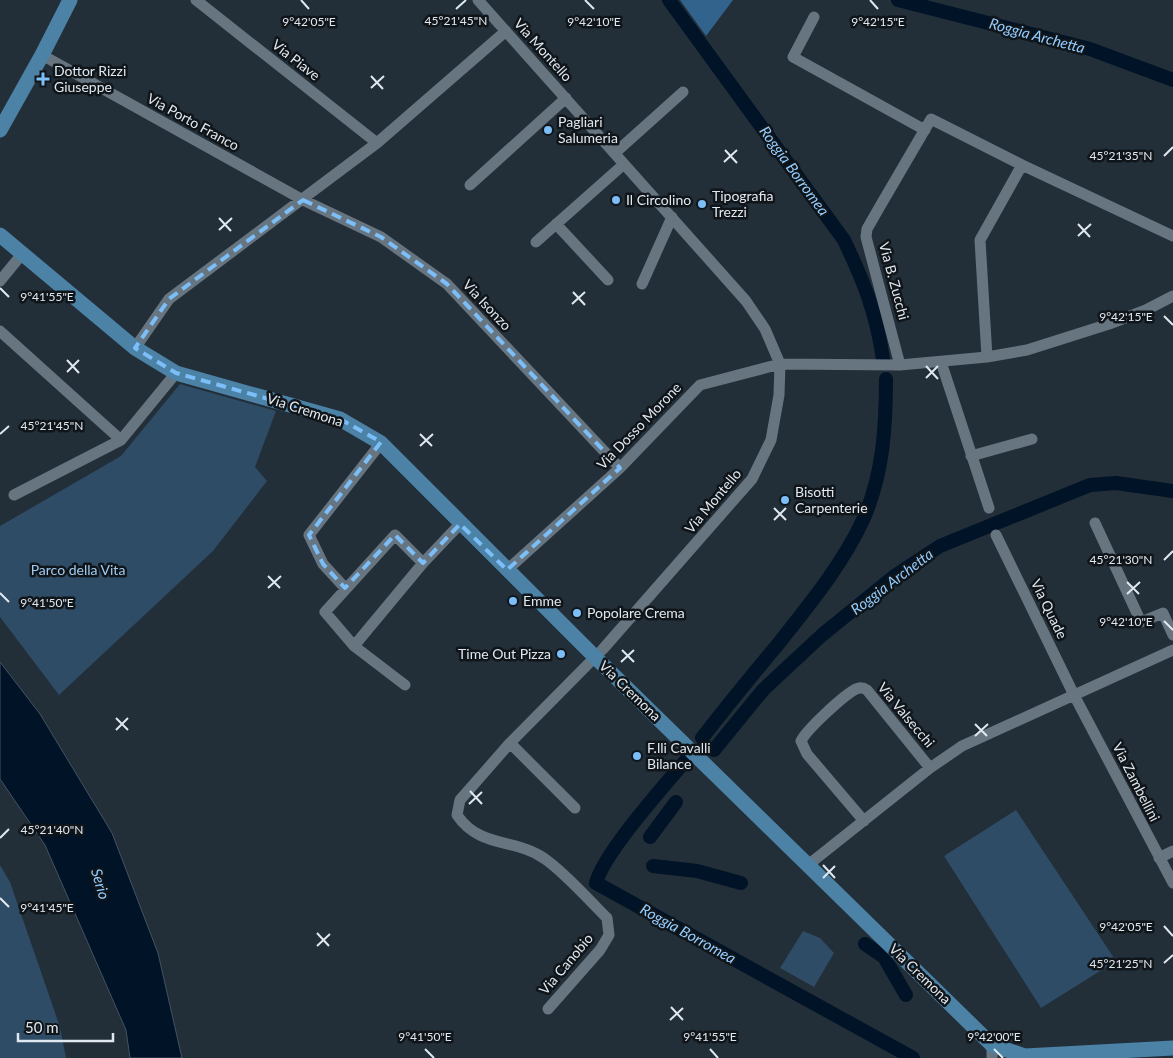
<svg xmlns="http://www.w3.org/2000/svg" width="1173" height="1058" font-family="Lato,sans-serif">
<rect width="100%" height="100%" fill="#222e38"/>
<path fill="#2e4c66" d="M180,384L276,411L255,467L267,481L213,551L59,695L0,617V526L121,456Z
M1016,810L1116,961L1041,1008L944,856Z
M0,865L10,882L60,1027L66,1058H0Z
M803,931L820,938L834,953L814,987L780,968Z"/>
<path fill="#31638c" d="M680,0H733L706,36Z"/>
<path fill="#001327" stroke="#435363" d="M0,662L40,714L112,833L158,953L182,1058H130L126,1030L45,845L0,779Z"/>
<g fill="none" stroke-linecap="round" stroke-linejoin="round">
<path stroke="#001327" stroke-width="14" d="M669,0L844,240C864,282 876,312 883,359
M898,0L1090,49L1173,80
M702,738C727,706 753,674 779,643C809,605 842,565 863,520C883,475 886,427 886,379
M714,750L763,690L822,635L896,575L940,546L1090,485L1116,483L1173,491
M686,760C664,786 603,854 596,883L913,1058
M650,837L676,802
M653,866L697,871L741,883
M865,944L884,957L906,995"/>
<path stroke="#677581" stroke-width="11" d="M196,0L377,143
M478,0L746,301L765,329L780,364L779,395L771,440L752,479L603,649L510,743L460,800L457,815C480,849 516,838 545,859C564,872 590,901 607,918L609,935L600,950L548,1009
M814,17L793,57L925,130
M42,55L303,200L381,237L447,284L620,468
M615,153L683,92
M470,185L566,98
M556,224L608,280
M536,242L624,164
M0,281L22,254
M642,284L672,217
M0,331L121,440
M135,348L169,299L377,143L506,31
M987,357L980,240L1022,165
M941,362L989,508
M900,365L866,237L867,229L879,208L931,119L1022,165L1173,236
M971,456L1032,439
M14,495L121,440L176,373
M1095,523L1141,622L1163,613L1173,635
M996,535L1074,695L1173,883
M507,570L620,468L700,385L780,364L900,365L987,357L1027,350L1109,324L1146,310L1173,296
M345,588L323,564L309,535L381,443
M354,646L423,563L460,524
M405,685L354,646L325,612L395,535L423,563
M510,743L575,808
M864,821L807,754L801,741C807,729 844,695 856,689C860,687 864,688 867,690L930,768
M1159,858L1173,851
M808,865L930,768L962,746L1173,650
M992,1045V1058"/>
<path stroke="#4b82a6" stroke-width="15" d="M0,130L42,55L70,0
M0,235L135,348L176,373L340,419L381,443L595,657L992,1045L1025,1056L1173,1048"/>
</g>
<path fill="none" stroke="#7bbef8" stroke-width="4" stroke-dasharray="10 6" stroke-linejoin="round" d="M303,200L381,237L447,284L620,468L507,570L460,524L423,563L395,535L345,588L323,564L309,535L381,442L340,419L176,373L135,348L169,299Z"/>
<path fill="none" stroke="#e0e8ef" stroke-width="2" d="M301,0L309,9M585,0L594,9M870,0L878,9M456,9L466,0M371,76L383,89M371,88L384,76M725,150L737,163M1164,156L1173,147M724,162L737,150M219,218L231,231M1078,224L1090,237M219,230L232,218M1078,236L1091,224M0,288L9,297M573,292L585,305M572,304L585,292M1164,316L1173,325M67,360L79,373M926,366L938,379M67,372L79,360M926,378L938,366M0,434L9,426M420,434L432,446M420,446L433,434M774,508L786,520M774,520L786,508M1164,560L1173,551M268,576L280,588M1127,582L1139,594M268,588L281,576M0,593L9,602M1127,594L1140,582M1164,621L1173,630M622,650L634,662M621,662L634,650M116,718L128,730M975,724L987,736M116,730L128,718M975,736L988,724M470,791L482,804M469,804L482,792M0,838L9,829M823,865L835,878M823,878L835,866M0,898L9,907M1164,926L1173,936M317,933L329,946M317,946L330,934M1164,963L1173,955M671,1007L683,1020M670,1020L683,1008M425,1049L434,1058M710,1049L718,1058M994,1049L1003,1058"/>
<g fill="#7bbef8" stroke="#10151a" stroke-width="2">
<path d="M40.5 71.5h5v5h5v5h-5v5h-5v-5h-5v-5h5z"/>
<circle cx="548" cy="130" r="5"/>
<circle cx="616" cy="200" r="5"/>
<circle cx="702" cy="204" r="5"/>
<circle cx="785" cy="500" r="5"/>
<circle cx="513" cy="601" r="5"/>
<circle cx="577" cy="613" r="5"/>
<circle cx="561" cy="654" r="5"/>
<circle cx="637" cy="756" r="5"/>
</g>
<g text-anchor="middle" stroke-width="5" stroke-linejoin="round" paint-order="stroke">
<g font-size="14" fill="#e0e8ef" stroke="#10151a">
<text transform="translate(543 50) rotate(48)" y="5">Via Montello</text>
<text transform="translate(296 60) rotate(38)" y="5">Via Piave</text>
<text transform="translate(193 122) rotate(29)" y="5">Via Porto Franco</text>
<text transform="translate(894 281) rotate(75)" y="5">Via B. Zucchi</text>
<text transform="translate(487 305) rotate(47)" y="5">Via Isonzo</text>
<text transform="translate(305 410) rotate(18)" y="5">Via Cremona</text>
<text transform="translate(639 426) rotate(-46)" y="5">Via Dosso Morone</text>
<text transform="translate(713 501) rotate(-50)" y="5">Via Montello</text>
<text transform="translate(1049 609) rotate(64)" y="5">Via Quade</text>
<text transform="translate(630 691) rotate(44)" y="5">Via Cremona</text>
<text transform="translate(906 715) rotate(50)" y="5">Via Valsecchi</text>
<text transform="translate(1136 782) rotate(63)" y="5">Via Zambellini</text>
<text transform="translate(566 964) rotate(-50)" y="5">Via Canobio</text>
<text transform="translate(920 974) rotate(44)" y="5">Via Cremona</text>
</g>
<g font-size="14" fill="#e0e8ef" stroke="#10151a" text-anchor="start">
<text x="54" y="76">Dottor Rizzi<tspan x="54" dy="16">Giuseppe</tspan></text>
<text x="558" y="127">Pagliari<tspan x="558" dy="16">Salumeria</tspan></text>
<text x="712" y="201">Tipografia<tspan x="712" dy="16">Trezzi</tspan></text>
<text x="626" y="205">Il Circolino</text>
<text x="795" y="497">Bisotti<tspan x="795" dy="16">Carpenterie</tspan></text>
<text x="523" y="606">Emme</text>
<text x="587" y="618">Popolare Crema</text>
<text x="551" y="659" text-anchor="end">Time Out Pizza</text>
<text x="647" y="753">F.lli Cavalli<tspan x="647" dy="16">Bilance</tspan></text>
</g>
<g font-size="14" fill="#a2ccf2" stroke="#10151a">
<text x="78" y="575">Parco della Vita</text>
</g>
<g font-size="15" font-style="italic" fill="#93cdff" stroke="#10151a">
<text transform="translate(1037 36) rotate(15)" y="5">Roggia Archetta</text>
<text transform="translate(794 171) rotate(54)" y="5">Roggia Borromea</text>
<text transform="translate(892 582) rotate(-37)" y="5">Roggia Archetta</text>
<text transform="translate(100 884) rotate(73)" y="5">Serio</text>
<text transform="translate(688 934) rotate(29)" y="5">Roggia Borromea</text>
</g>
</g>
<g font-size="12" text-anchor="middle" fill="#e0e8ef" stroke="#10151a" stroke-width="5" stroke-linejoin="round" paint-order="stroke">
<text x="456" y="25">45°21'45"N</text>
<text x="309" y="26">9°42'05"E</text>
<text x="594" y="26">9°42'10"E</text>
<text x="878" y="26">9°42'15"E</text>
<text x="1121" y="160">45°21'35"N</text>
<text x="47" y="301">9°41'55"E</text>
<text x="1126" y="321">9°42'15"E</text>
<text x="52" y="430">45°21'45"N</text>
<text x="1121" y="564">45°21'30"N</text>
<text x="47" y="607">9°41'50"E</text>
<text x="1126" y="626">9°42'10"E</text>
<text x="52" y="834">45°21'40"N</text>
<text x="47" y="912">9°41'45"E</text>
<text x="1126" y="931">9°42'05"E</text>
<text x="1121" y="968">45°21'25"N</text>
<text x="425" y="1041">9°41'50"E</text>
<text x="710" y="1041">9°41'55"E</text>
<text x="994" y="1041">9°42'00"E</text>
</g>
<path d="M18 1033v8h95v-8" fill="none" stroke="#e0e8ef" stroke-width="2.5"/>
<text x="25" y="1033" font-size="15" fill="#e0e8ef" stroke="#10151a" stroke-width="4" paint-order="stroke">50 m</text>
</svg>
